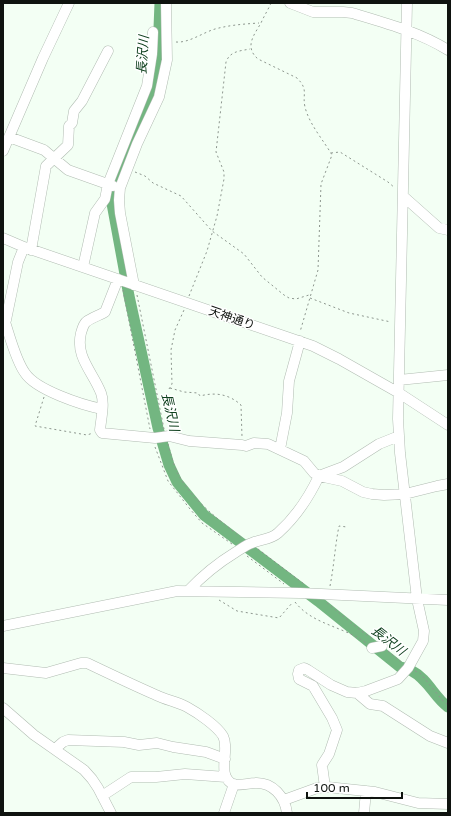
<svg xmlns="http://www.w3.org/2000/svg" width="451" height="816" font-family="'Varela Round','Noto Sans JP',sans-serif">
<rect width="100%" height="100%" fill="#f3fff4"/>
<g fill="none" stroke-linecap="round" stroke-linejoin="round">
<path stroke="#73b681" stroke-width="11" d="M160,3L158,53L155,81L116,178L111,198L129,296L158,428L169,465L177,482L204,515L318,601L400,667C404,668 409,669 412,671C428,679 434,697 448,707"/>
<defs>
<path id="minor" d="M290,3L313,12H343L352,13C385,23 419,32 448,50
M9,137L44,150L68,170L113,186
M3,151L43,58L69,3
M403,196L439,228L448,230
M3,238L24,247L313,346L339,359L399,393L448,425
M31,250L46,166L68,145L69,126L72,123L74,111L82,101L108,51
M83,267L95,213L105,199L108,184L147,86L152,54L153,32
M118,279L105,312C100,315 91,318 86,322C83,325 82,330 81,333C75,357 93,372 101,393C105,403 101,419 100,430L102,433L155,438L169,436L189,441L242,445L246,446L254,443L268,444L304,461L314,473L319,476L342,481L363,492L372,494L384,495L405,494L437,486L448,484
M134,285L120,213L119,200L120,188L137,144L159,97L167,60L166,3
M5,322C10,337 16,361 25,373C36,390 82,405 102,409
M3,326L6,320L18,262L24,247
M399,380L448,375
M280,449L287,413L289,381L300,341
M188,591C203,575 218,563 236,552C241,549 246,545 252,543C261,539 270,540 278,533C296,517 309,497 319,476L343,467L379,444L399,436
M3,626L177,591L300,593L448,600
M372,648L382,646
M3,668L46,673L81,663H87C110,674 133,685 156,695C166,700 178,702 187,707C198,713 217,726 223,736C230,750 217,773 231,783C238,787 248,783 255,783C273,782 285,797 287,813
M357,693L370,704L383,706L430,736L448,743
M3,708L34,735L84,770L92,779L98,788L111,813
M55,749L63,742L68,740L124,742L139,745L157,743L173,747L206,752L225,759
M325,787L322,765L329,754L337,730L332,718L313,686L299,679L298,674L299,670L304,668L308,670L331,685L347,692L357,693L366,691L398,679L408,668L423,641L424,631L417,599L400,453L398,419L407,3
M102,796L131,777H156L185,774L226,777
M284,800L317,788L327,787L375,792L418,803L448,804
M224,813L234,784
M364,813L366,791"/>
</defs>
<use href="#minor" stroke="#b1bcb2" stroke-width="11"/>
<path stroke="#8d968e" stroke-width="1" stroke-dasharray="2 3" stroke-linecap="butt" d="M271,3C268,10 264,16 261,23C254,35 244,47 258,59L297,78C309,90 302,94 305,107C309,124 324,141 332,155L321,184L318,270L300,332
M176,42C189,43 202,33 215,29C230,25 244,24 259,23
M331,153L340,152L388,182L395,188
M135,172L145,176L153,183L181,196L212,231L244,254L262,277L284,295L289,298L296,299L309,295
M123,290L150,429
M137,295L164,429
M189,296L207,251L217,216L224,179V172L216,152L226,62C230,51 240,51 250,49
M310,298L349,313L391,322
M170,388L184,392L198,393L200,396C215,392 229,394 241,405L242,437
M169,389L172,384L171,350L175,330L184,310
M44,397L35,426L87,435L93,433
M168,444C171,454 173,464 178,474C193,501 218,519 242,538
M155,447L168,481L190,509L202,523L232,544
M258,549L304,584
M247,556L284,584
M330,586C334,566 335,546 339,526L347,527
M219,600L237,611L279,618L293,602
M295,602C313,625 343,626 366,643
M327,603L360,630L373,639
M388,651L401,662
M415,671L420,673L443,701L448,705"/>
<use href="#minor" stroke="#fff" stroke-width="10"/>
</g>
<g text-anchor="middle" stroke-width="3" stroke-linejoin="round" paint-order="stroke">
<g font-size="12" fill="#0f130f" stroke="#fff">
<text transform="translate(232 318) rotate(19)" y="4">天神通り</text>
</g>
<g font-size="13" font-style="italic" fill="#0f411e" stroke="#fff">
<text transform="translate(142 55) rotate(-86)" y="5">長沢川</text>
<text transform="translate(171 412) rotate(77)" y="5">長沢川</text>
<text transform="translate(389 640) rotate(38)" y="5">長沢川</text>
</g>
</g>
<rect width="451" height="816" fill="none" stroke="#0f130f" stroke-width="8"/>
<path d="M307 792v6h95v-6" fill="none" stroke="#0f130f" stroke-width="2"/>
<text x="313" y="792" font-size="12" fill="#0f130f" stroke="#ffffff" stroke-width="3" paint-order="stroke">100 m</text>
</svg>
